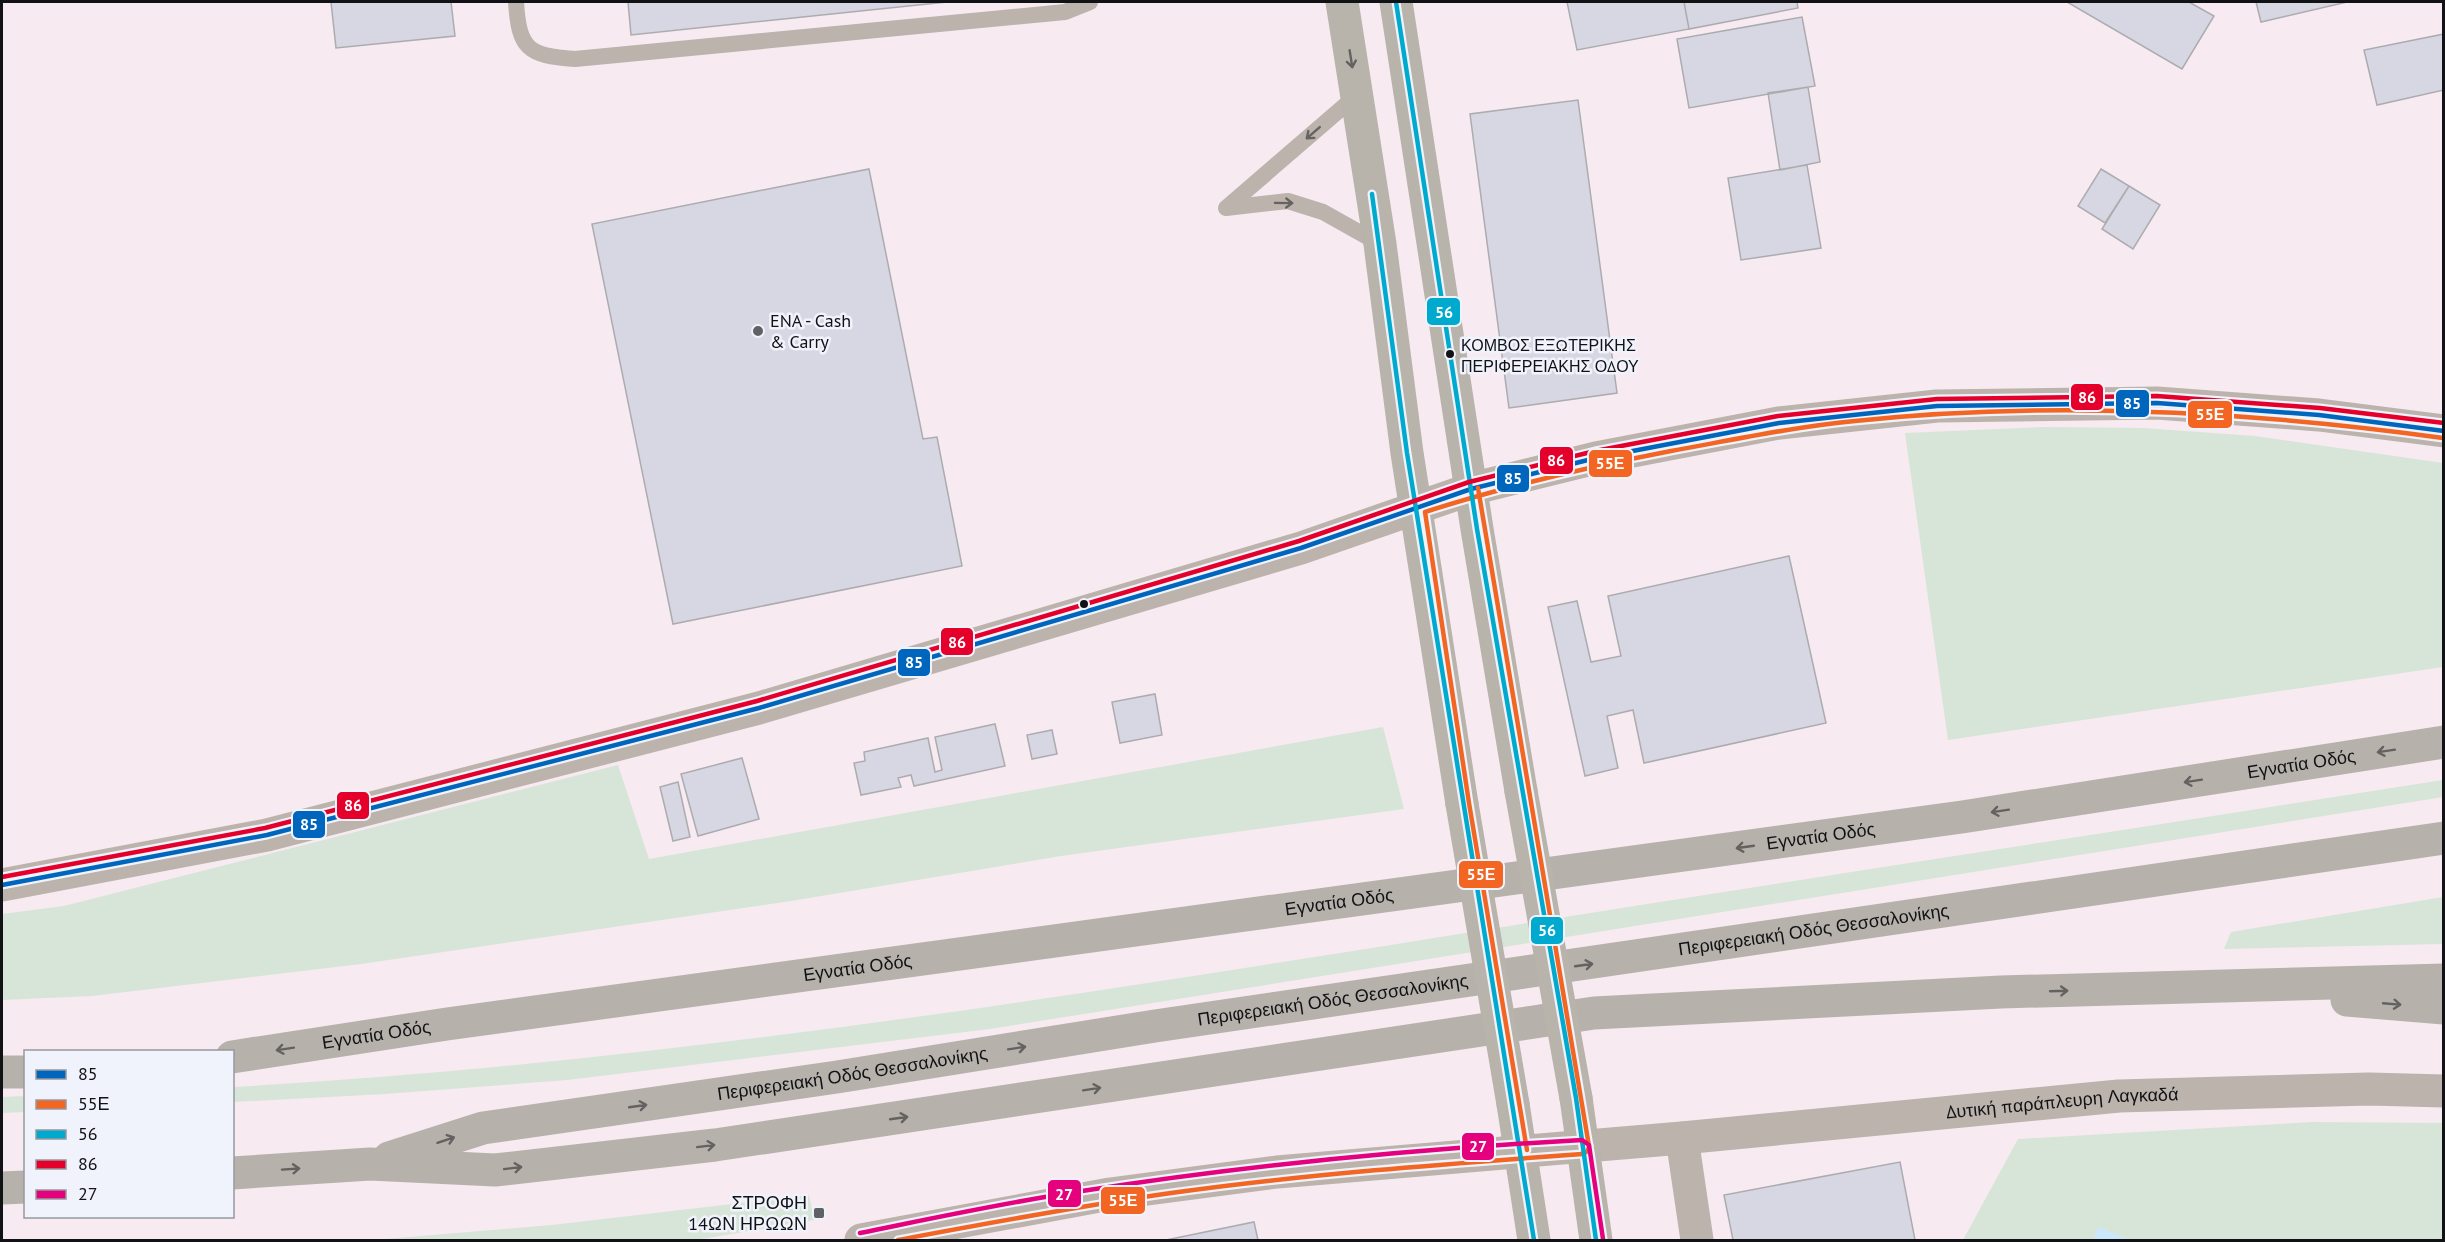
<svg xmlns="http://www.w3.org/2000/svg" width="2445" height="1242" font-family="'PT Sans',sans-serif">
<rect width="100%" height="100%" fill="#f3f4f8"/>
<path fill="#f7eaf1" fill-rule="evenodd" d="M2,2H2443V1240H2ZM26,1052H232V1216H26Z"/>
<path fill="#d6e5d8" d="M2043,427L2143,428L2255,436L2443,463V667L1948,740L1905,433Z
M1383,727L1404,809L1061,856L791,901L361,964L92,996L2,1000V914L64,906L618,765L649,859Z
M2443,780V797L990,1029L567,1080L385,1094L233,1102V1087C655,1063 1073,996 1490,929C1808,878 2126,830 2443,780Z
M2443,897V944L2224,949L2231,932Z
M25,1096V1112L2,1113V1097Z
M2312,1122L2443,1123V1240H1963L2018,1139Z
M809,1195L814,1220L696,1240H373L552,1225Z"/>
<path fill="#cbe7fc" d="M2099,1227L2130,1240H2093Z"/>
<path fill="#d6d7e3" stroke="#acacaf" stroke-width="1.5" d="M331,2H451L455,36L336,48Z
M628,2H947L631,35Z
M1567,2H1684L1689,29L1577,50Z
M1684,2H1797L1798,8L1689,29Z
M2067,2H2189L2214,16L2182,69Z
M2256,2H2347L2261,22Z
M1802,17L1815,86L1689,108L1677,39Z
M2444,34V90L2377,105L2364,50Z
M1808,87L1820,162L1780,170L1768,93Z
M1578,100L1617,393L1509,408L1470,114Z
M1807,165L1821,248L1741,260L1728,178Z
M869,169L923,439L937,437L962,566L673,624L592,224Z
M2101,169L2129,186L2105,223L2078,206Z
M2129,186L2160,205L2133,249L2102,229Z
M1789,556L1826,723L1644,763L1633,710L1607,716L1618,768L1585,776L1548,607L1577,601L1591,662L1621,656L1608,596Z
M1155,694L1162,735L1120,743L1112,702Z
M995,724L1005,766L914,786L911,775L898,778L901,787L861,795L854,763L865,761L864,752L928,738L935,772L942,770L935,737Z
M1052,730L1057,754L1032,759L1027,735Z
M742,758L759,819L698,836L681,774Z
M678,782L690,837L673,841L660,787Z
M1900,1162L1915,1240H1733L1724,1195Z
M1254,1222L1258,1240H1166Z"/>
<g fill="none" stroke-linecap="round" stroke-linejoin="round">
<path stroke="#bbb3ac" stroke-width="16" d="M516,2C519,48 527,56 575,59L1065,12L1090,2
M1226,208L1357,95
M1226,208L1288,201L1323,212L1380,244"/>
<path stroke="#bbb3ac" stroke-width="33" d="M1682,1138L1697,1240"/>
<g stroke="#bbb3ac" stroke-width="33">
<path d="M2,885L267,835L759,708L1301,548L1471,489L1596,458L1779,423L1937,406L2157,403L2319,415L2444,431"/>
<path id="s1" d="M861,1240L1110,1194L1277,1172L1682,1138L2119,1096L2369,1089L2444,1091"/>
</g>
<path stroke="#b8b3ab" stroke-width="33" d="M1342,2L1380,244L1407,453L1462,804
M1396,2L1477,529L1521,791
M1576,1098L1596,1240
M1513,1104L1534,1240"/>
<g stroke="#b7b1ac" stroke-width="33">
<path d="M2347,1000L2444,1008"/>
<path id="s2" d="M232,1057L447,1024L1962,817L2444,742"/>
<path d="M2,1072H26"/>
<path id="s3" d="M389,1158L483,1128L837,1077L1155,1026L2444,838"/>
<path d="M232,1173L370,1164L495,1170L715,1145L1594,1013L2001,992L2444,980"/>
<path d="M2,1188L26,1187"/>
</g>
<path stroke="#b8b3ab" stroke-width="33" d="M1521,791L1576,1098
M1462,804L1513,1104"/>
<defs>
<path id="bus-1" d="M2,885L267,835L759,708L1301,548L1471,489L1596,458L1779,423L1937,406L2157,403L2319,415L2444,431"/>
<path id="bus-2" d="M1527,1150L1469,803L1425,512C1506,486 1588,467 1671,451C1732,440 1793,427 1855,421C2051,400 2248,411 2443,438
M898,1240C989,1223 1079,1206 1171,1193C1307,1174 1445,1164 1582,1154L1588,1151L1589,1146L1478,488"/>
<path id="bus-3" d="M1396,2L1477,529L1576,1098L1596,1240
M1372,194L1407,453L1534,1240"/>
<path id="bus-4" d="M2,877L265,828L757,701L1299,541L1469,482L1595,451L1778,416L1937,399L2157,396L2320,408L2444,423"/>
<path id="bus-5" d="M860,1233C934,1218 1008,1202 1082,1191C1248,1165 1415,1149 1582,1140L1589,1145L1603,1239"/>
</defs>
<use href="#bus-1" stroke="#f0f3fb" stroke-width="9"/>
<use href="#bus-2" stroke="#f0f3fb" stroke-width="9"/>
<use href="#bus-3" stroke="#f0f3fb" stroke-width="9"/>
<use href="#bus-4" stroke="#f0f3fb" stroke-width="9"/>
<use href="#bus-5" stroke="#f0f3fb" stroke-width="9"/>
<use href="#bus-1" stroke="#0065bd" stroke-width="4.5"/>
<use href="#bus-2" stroke="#f26522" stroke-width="4.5"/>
<use href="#bus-3" stroke="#00a9ce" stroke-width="4.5"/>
<use href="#bus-4" stroke="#e4002b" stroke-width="4.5"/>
<use href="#bus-5" stroke="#e5007d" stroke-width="4.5"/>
</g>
<defs><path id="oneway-shaft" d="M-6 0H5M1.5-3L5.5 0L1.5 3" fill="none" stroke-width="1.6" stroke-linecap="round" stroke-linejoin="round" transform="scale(1.5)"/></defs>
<g stroke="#646260">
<use href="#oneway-shaft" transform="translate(1351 59) rotate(81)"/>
<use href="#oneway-shaft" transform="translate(2386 751) rotate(171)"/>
<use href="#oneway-shaft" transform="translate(2193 781) rotate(171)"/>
<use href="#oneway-shaft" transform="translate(2000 811) rotate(171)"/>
<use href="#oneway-shaft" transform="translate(1745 847) rotate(172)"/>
<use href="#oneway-shaft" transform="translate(1584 965) rotate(-8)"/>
<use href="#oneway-shaft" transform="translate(2059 991) rotate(-2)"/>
<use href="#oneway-shaft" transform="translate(2392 1004) rotate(5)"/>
<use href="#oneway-shaft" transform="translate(1017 1048) rotate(-9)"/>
<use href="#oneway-shaft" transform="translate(285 1049) rotate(171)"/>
<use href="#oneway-shaft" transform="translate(1092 1089) rotate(-9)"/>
<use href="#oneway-shaft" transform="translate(638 1106) rotate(-8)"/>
<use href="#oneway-shaft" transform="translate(899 1118) rotate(-8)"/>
<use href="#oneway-shaft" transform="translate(446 1140) rotate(-18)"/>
<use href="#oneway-shaft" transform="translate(706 1146) rotate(-7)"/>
<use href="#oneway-shaft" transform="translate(513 1168) rotate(-7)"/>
<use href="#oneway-shaft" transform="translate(291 1169) rotate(-4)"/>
</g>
<g stroke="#666260">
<use href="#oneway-shaft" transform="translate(1313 133) rotate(139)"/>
<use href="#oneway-shaft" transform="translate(1284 203) rotate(1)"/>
</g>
<g fill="#606164" stroke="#f0f3fb" stroke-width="2">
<circle cx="758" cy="331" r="6"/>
<rect x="813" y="1207" width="12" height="12" rx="3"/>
</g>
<g fill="#111215" stroke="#f0f3fb" stroke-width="2">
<circle cx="1450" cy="354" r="5"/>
<circle cx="1084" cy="604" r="5"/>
</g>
<g text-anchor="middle" stroke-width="5" stroke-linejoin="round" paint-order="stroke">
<g font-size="16" fill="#111215" stroke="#f0f3fb" text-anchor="start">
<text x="1461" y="351">ΚΟΜΒΟΣ ΕΞΩΤΕΡΙΚΗΣ<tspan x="1461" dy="21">ΠΕΡΙΦΕΡΕΙΑΚΗΣ ΟΔΟΥ</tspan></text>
</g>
<g font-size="18" fill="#111215" stroke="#f0f3fb" text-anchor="start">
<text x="770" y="327">ENA - Cash<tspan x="770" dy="21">&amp; Carry</tspan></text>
<text x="807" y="1209" text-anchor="end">ΣΤΡΟΦΗ<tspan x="807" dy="21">14ΩΝ ΗΡΩΩΝ</tspan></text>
</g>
<g font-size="18" fill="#111215" stroke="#f0f3fb">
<text dy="6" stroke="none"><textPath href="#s2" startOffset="2090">Εγνατία Οδός</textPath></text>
<text dy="6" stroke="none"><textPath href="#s2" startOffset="1604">Εγνατία Οδός</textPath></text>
<text dy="6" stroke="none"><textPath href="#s2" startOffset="1118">Εγνατία Οδός</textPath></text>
<text dy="6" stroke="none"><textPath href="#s3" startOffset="1444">Περιφερειακή Οδός Θεσσαλονίκης</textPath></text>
<text dy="6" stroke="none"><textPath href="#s2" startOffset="632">Εγνατία Οδός</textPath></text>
<text dy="6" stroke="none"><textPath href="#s3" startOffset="958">Περιφερειακή Οδός Θεσσαλονίκης</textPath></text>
<text dy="6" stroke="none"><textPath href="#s2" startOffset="146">Εγνατία Οδός</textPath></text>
<text dy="6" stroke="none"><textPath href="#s3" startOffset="472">Περιφερειακή Οδός Θεσσαλονίκης</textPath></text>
<text dy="6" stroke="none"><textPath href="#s1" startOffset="1210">Δυτική παράπλευρη Λαγκαδά</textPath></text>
</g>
</g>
<g stroke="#f0f3fb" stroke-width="2">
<rect x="1426" y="297" width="35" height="29" rx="6" fill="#00a9ce"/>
<rect x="2070" y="383" width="34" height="28" rx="6" fill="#e4002b"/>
<rect x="2115" y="389" width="35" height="29" rx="6" fill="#0065bd"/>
<rect x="2187" y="400" width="46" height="29" rx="6" fill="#f26522"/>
<rect x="1539" y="446" width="35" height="29" rx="6" fill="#e4002b"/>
<rect x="1588" y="449" width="45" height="29" rx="6" fill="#f26522"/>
<rect x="1496" y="464" width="34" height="29" rx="6" fill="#0065bd"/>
<rect x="940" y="627" width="34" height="29" rx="6" fill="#e4002b"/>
<rect x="897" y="648" width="34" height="29" rx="6" fill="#0065bd"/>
<rect x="336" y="791" width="34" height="29" rx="6" fill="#e4002b"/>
<rect x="292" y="810" width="34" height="29" rx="6" fill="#0065bd"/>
<rect x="1458" y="860" width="46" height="29" rx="6" fill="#f26522"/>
<rect x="1530" y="916" width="34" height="29" rx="6" fill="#00a9ce"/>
<rect x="1461" y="1132" width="34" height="29" rx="6" fill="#e5007d"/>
<rect x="1047" y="1179" width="35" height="29" rx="6" fill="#e5007d"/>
<rect x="1100" y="1186" width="46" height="29" rx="6" fill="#f26522"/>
</g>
<g font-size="16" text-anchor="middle" font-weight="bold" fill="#fff">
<text x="1444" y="318">56</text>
<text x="2087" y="403">86</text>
<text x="2132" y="409">85</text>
<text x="2210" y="420">55Ε</text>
<text x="1556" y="466">86</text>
<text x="1610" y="469">55Ε</text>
<text x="1513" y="484">85</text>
<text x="957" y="648">86</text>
<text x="914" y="668">85</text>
<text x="353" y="811">86</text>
<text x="309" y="830">85</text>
<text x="1481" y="880">55Ε</text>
<text x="1547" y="936">56</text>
<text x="1478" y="1152">27</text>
<text x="1064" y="1200">27</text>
<text x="1123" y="1206">55Ε</text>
</g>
<rect width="2445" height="1242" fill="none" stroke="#111215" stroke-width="6"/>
<rect x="24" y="1050" width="210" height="168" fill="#f0f3fb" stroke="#97999f" stroke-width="1.5"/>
<rect x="36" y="1070" width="30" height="9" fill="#0065bd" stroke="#97999f" stroke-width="1.5"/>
<text x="78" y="1080" font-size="18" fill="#111215">85</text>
<rect x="36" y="1100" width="30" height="9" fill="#f26522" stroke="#97999f" stroke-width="1.5"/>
<text x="78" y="1110" font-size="18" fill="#111215">55Ε</text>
<rect x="36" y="1130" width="30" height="9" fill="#00a9ce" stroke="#97999f" stroke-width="1.5"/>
<text x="78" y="1140" font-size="18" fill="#111215">56</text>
<rect x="36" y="1160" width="30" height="9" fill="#e4002b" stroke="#97999f" stroke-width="1.5"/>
<text x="78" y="1170" font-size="18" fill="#111215">86</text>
<rect x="36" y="1190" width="30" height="9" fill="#e5007d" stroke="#97999f" stroke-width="1.5"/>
<text x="78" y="1200" font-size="18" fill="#111215">27</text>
</svg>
